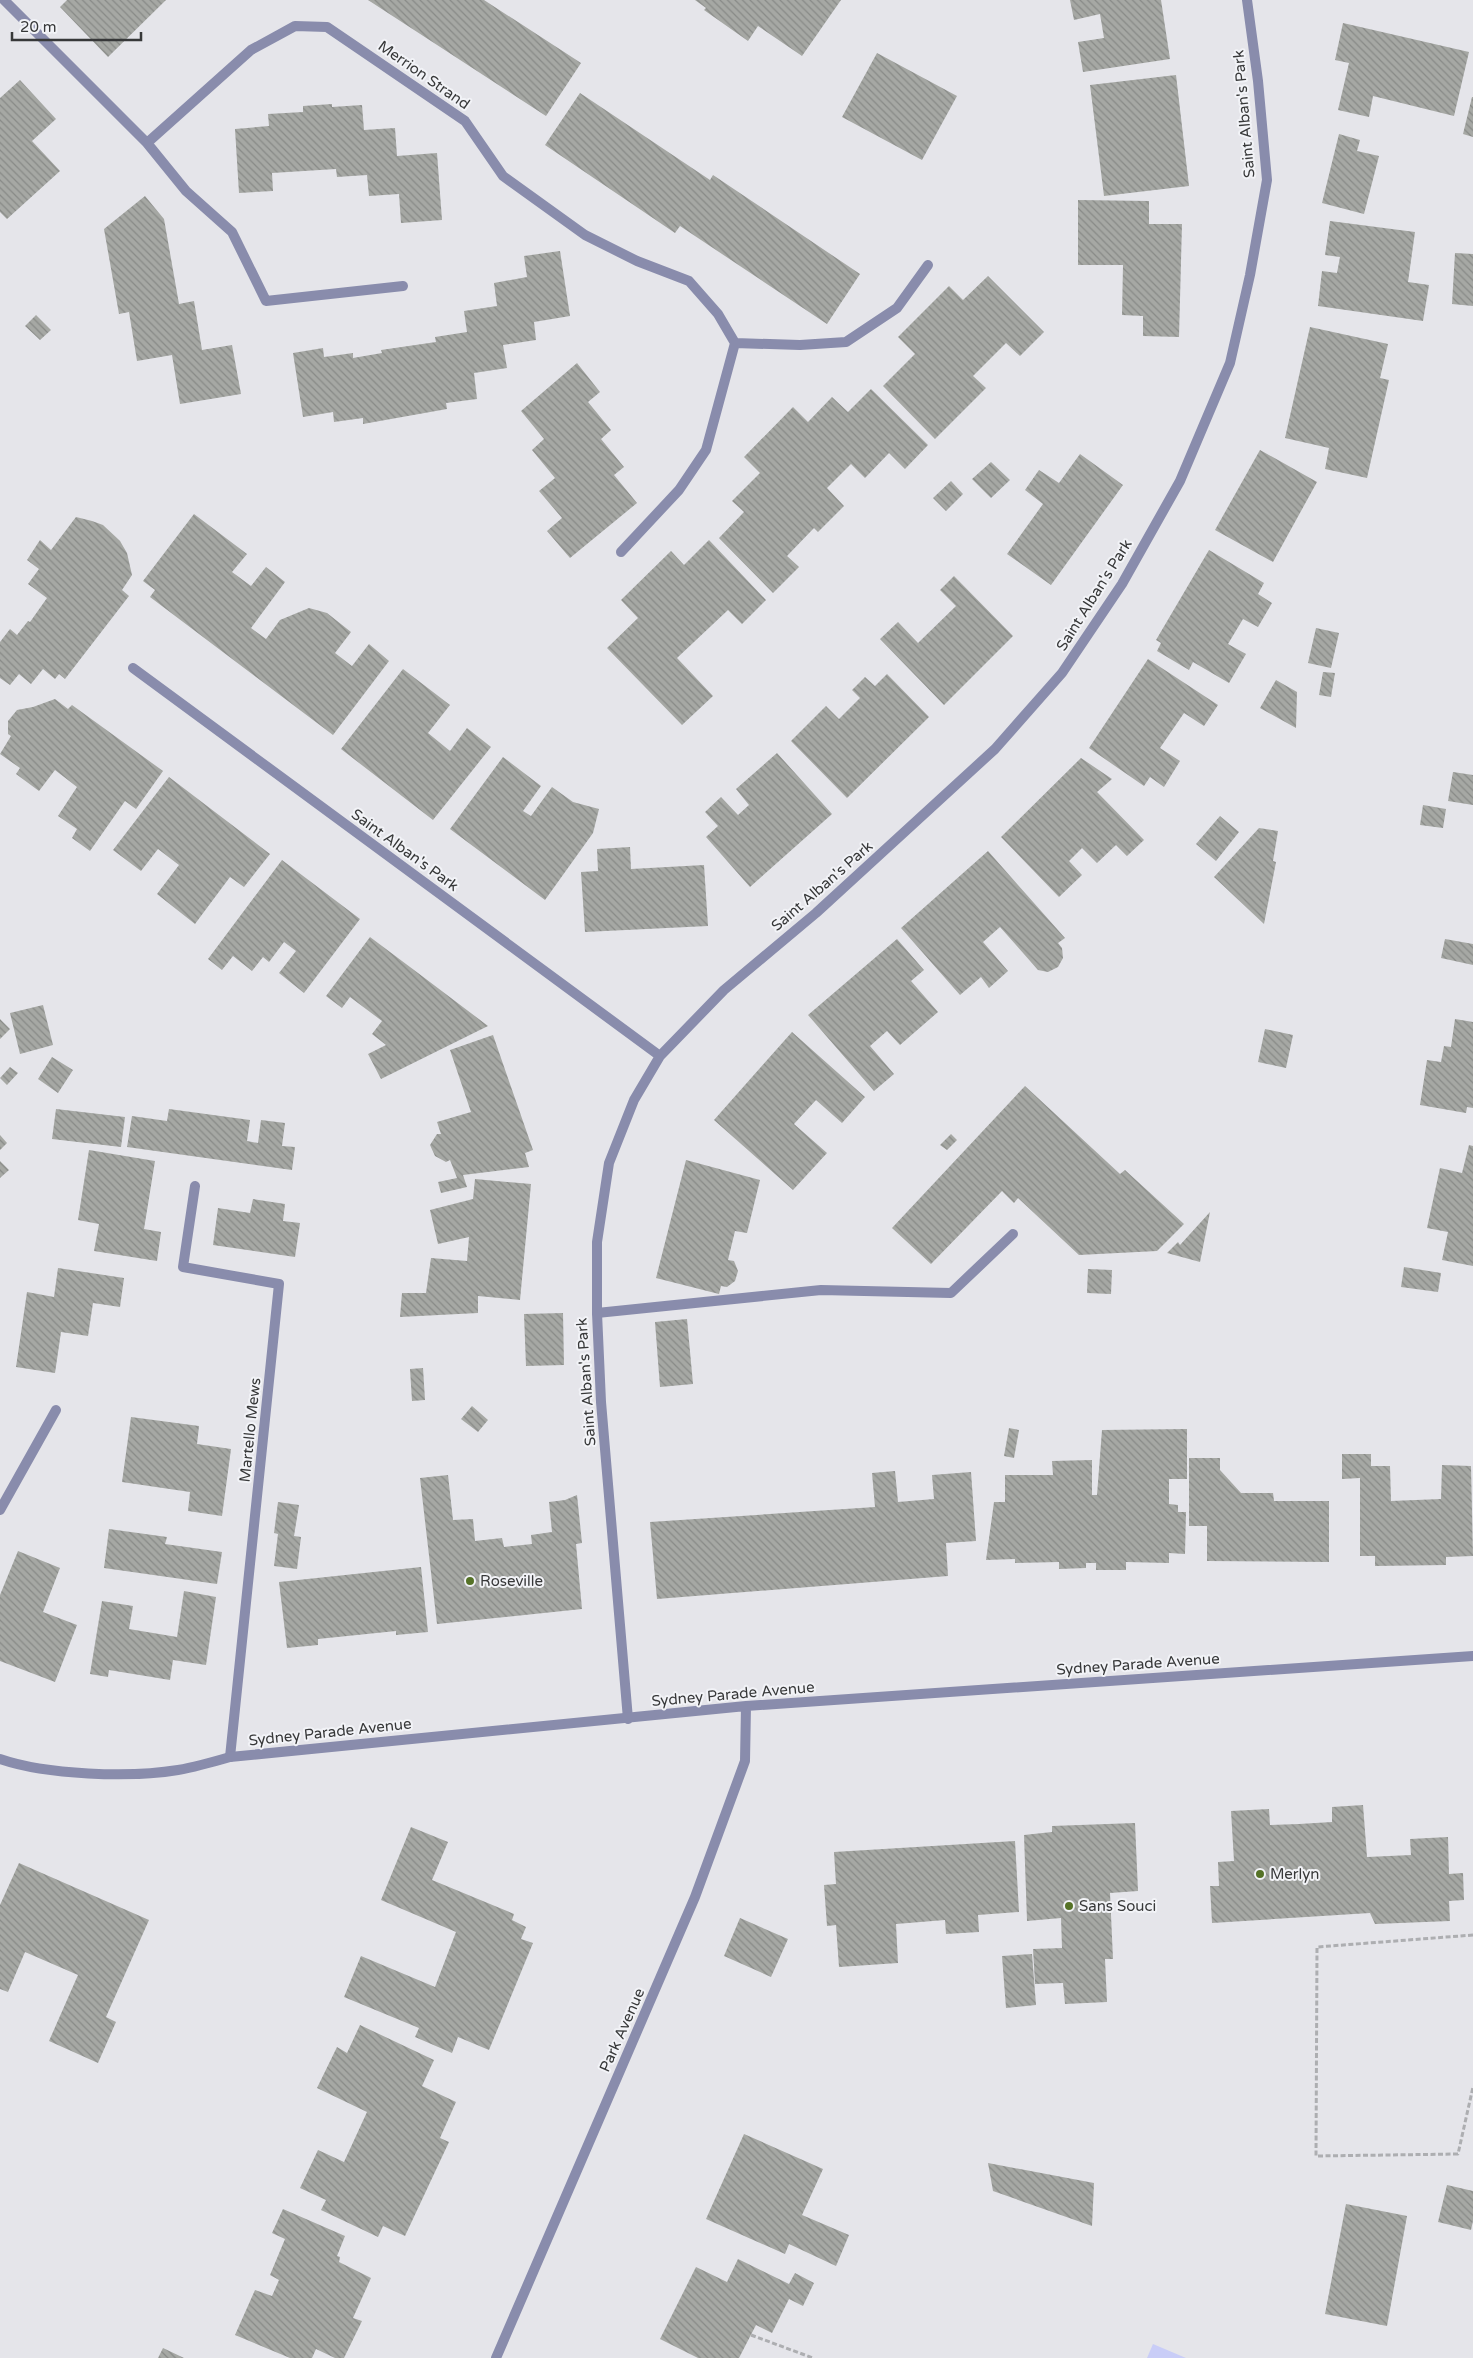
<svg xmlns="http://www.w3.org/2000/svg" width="1473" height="2358" font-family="'Varela Round',sans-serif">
<defs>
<pattern id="building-back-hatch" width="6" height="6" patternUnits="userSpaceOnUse" patternTransform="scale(1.25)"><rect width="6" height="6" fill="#a6a8a4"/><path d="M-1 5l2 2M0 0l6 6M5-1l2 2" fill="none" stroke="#888a87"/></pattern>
</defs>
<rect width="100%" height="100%" fill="#e5e5ea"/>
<path fill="#c9cdf7" d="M1153,2344L1186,2358H1147Z"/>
<path fill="url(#building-back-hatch)" d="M67,0H166L108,57L60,7Z
M368,0H484L581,63L546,116Z
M695,0H841L802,56L758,26L748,41L704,10L706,8Z
M1070,0H1161L1170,59L1083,72L1078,42L1104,38L1100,14L1074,20Z
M1343,23L1469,52L1454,116L1373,96L1369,117L1338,110L1349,63L1335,60Z
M877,53L957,96L922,160L842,117Z
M1176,75L1189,186L1104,196L1090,85Z
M20,80L56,119L32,141L60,171L7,219L0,212V98Z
M580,93L710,180L713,175L860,274L827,324L680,226L675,233L545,145Z
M1472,97H1473V137L1463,134Z
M332,104V107L362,105L364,130L395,128L397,156L437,153L442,220L401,223L399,194L369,196L367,175L337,177L336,169L272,173L273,191L239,193L235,129L269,126L268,114L303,112V106Z
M1339,134L1360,140L1357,151L1379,156L1364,214L1322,203Z
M145,196L164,219L179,304L194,301L202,350L232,345L241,394L180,404L172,355L137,361L129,312L119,314L104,229Z
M1078,200L1149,201V224H1182L1179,337L1143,336V316L1122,315L1123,265H1078Z
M1330,221L1415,232L1408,282L1429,285L1423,321L1318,306L1322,271L1337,273L1340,257L1325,255Z
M560,251L570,316L534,322L536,340L503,345L507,368L474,373L477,399L446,403L447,409L363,424V418L334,422L333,412L303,417L293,353L323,348L324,357L353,353V358L382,353L381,350L436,342L435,337L467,332L464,311L497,306L494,283L527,277L524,256Z
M1455,253L1473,254V306L1452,304Z
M988,276L1044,332L1020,356L1006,343L973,376L986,388L935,439L883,386L915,354L898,337L949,286L963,300Z
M36,315L51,330L40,340L25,326Z
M1310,327L1388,344L1380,378L1389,380L1367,478L1325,469L1329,448L1285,438Z
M577,363L600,392L588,402L611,430L601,439L624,467L614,475L637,503L570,558L547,531L562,518L539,491L555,478L532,450L544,439L521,411Z
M871,389L928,445L905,469L889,453L865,478L851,464L827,488L844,506L818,532L814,528L787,556L799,567L773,593L719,538L744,512L732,501L760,473L744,457L793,407L808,422L832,397L848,412Z
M1260,450L1317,482L1273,562L1215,530Z
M1080,454L1123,485L1051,585L1007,554L1043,504L1025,490L1039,470L1059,483Z
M991,462L1010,480L991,498L972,479Z
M951,481L963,494L946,511L933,498Z
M194,514L247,554L232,572L251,586L266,567L285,582L251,628L266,639L280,620L309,608L327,613L351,632L335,653L352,666L369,644L389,661L333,735L150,597L155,590L143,581Z
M76,517L92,521L103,525L120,541L127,553L132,575L122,590L129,596L65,679L59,674L55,679L43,669L31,684L19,674L10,685L0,678V642L10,629L17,635L28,621L30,622L47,598L28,584L39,569L27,560L40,540L51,550Z
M709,540L766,600L742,624L728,610L677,658L713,696L682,725L607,648L638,618L621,600L671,551L684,565Z
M1209,550L1264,583L1258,594L1272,603L1258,627L1243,619L1228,644L1246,654L1229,683L1193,662L1189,670L1157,651L1161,643L1156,640Z
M954,576L1013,636L944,705L880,639L898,622L918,643L956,606L940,590Z
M1316,628L1339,633L1331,668L1308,663Z
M1148,659L1218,705L1204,726L1184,713L1160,748L1180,761L1164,787L1150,777L1144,786L1089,748Z
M403,669L450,705L428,733L450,751L467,728L491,747L433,820L341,749Z
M1323,672L1335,673L1331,697L1319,695Z
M887,674L929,717L847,798L791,741L826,706L839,719L860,698L852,690L865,677L875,686Z
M1276,680L1297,692L1296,728L1260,708Z
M55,699L68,709L72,705L163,771L136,809L125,801L90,851L72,838L77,829L58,816L77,787L55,770L39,791L16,774L20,768L0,754L11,736L8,734V721L17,710L33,707Z
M777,753L832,814L750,887L706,837L718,826L705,812L721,797L738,815L749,805L736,789Z
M503,757L541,786L523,811L531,816L552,787L573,802L599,809L593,833L545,900L450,829Z
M1081,758L1112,779L1097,792L1144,840L1127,856L1116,845L1097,863L1082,848L1069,861L1082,875L1059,897L1001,837Z
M1453,772L1473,775V805L1448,801Z
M169,777L270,854L244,887L230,877L195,924L157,894L179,865L175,862L158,849L141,871L113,850Z
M1423,805L1446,809L1443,828L1420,825Z
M1220,816L1239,832L1216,861L1196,844Z
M1259,828L1278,831L1273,861L1276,862L1264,924L1214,877Z
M630,847L631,869L704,865L708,926L585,932L581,872L598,871L597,849Z
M988,851L1065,938L1058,943L1062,948L1063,958L1058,967L1048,972L1038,970L1000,927L983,942L1008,971L989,988L981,977L960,995L901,928Z
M282,860L360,919L304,993L279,973L296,951L284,942L269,962L263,957L252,971L233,956L222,970L208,959Z
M370,937L418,973L488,1026L381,1079L368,1054L386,1045L372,1034L382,1021L350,997L342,1008L326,996Z
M897,939L924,970L911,981L938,1012L900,1045L887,1031L870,1046L894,1074L874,1091L808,1015Z
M1445,939L1473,944V965L1441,958Z
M43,1005L53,1045L20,1054L10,1013Z
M0,1019L10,1029L0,1039Z
M1455,1019L1473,1022V1108L1467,1107L1466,1113L1420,1105L1427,1060L1441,1062L1444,1046L1451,1047Z
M1265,1029L1293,1035L1286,1068L1258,1062Z
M792,1032L865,1097L842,1123L816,1100L794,1124L827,1153L793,1190L714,1120Z
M493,1035L533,1150L525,1153L529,1167L463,1175L467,1187L441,1193L438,1182L457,1178L450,1160L446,1162L435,1156L430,1145L437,1134H441L437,1122L471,1112L450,1050Z
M52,1057L73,1070L58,1093L38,1079Z
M10,1067L18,1073L7,1085L0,1078Z
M1025,1086L1120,1174L1125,1170L1184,1224L1157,1251L1079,1255L1018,1198L1014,1203L1002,1191L931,1264L892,1228Z
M56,1109L125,1117L121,1147L52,1139Z
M169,1109L250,1120L247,1141L258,1143L261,1120L285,1123L282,1146L295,1147L292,1170L127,1147L132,1116L167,1121Z
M951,1134L957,1140L947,1150L940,1145Z
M0,1135L7,1143L0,1150Z
M1469,1145L1473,1146V1266L1442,1260L1448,1232L1427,1228L1440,1168L1462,1173Z
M89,1150L155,1161L144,1229L161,1232L157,1261L94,1251L99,1224L78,1220Z
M686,1160L760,1180L747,1233L735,1231L728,1260L734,1261L738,1271L735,1281L727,1287L721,1286L719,1294L656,1278Z
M0,1161L9,1170L0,1178Z
M475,1179L531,1184L520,1300L478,1296V1313L400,1317L402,1293H426L431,1258L467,1261L469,1237L438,1244L430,1210L473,1199Z
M253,1199L285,1204L283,1221L300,1223L295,1257L213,1245L218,1208L250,1213Z
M1210,1212L1200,1262L1167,1253L1178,1242L1180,1245Z
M1404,1267L1441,1273L1438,1292L1401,1287Z
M58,1268L124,1278L120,1307L93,1303L88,1336L61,1332L55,1373L16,1367L27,1292L54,1297Z
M1088,1269L1112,1270L1111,1294L1087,1293Z
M563,1313L564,1365L526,1366L524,1314Z
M687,1319L693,1384L660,1387L655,1322Z
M423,1368L425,1400L412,1401L410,1369Z
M472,1406L488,1420L478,1432L461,1419Z
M131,1417L199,1426L197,1444L231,1449L222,1516L188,1511L190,1492L122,1482Z
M1009,1428L1019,1430L1014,1458L1004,1456Z
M1187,1429V1479H1169V1504L1178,1505V1512H1186L1185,1554L1169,1553V1563L1126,1562V1570H1096V1563H1086V1568L1059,1569V1562L1015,1563V1559L986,1560L994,1502H1005V1475H1053L1052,1461L1092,1460V1495H1097L1102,1430Z
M1342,1454H1371V1466H1390L1391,1501L1441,1499L1442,1465L1471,1466L1473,1556L1446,1557V1565L1375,1566V1556H1360V1478L1342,1479Z
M1189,1458H1220V1470L1241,1493H1273L1274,1501H1329V1562L1207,1561V1526H1189Z
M895,1471L898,1502L934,1499L932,1475L971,1472L976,1541L946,1543L948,1576L657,1599L650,1522L875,1507L872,1473Z
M448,1475L453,1520L473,1519L475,1541L502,1538L504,1547L532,1544L531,1535L552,1532L549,1502L565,1500L577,1495L582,1543L576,1544L582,1609L437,1624L420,1478Z
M278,1502L299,1505L294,1536L301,1537L297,1569L274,1566L278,1534L274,1533Z
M109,1529L167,1537L165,1544L222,1552L217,1584L104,1568Z
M18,1551L60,1568L43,1612L77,1625L55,1682L0,1661V1595Z
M421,1567L428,1632L396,1635V1631L318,1639V1645L287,1648L279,1582Z
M184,1591L216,1597L206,1665L173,1660L170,1680L109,1670L108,1677L90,1674L102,1601L133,1606L129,1629L177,1637Z
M1363,1805L1367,1857L1411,1855L1410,1839L1448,1837L1449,1874L1463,1873L1464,1900L1449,1901L1450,1921L1375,1924L1370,1913L1212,1923L1210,1886H1219L1218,1862L1234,1861L1231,1811L1269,1809L1270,1825L1299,1824L1332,1822V1807Z
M1135,1823L1138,1891L1110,1893L1113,1959H1105L1107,2002L1065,2004L1063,1983L1035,1984L1033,1949L1062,1948L1061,1918L1027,1921L1024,1835L1052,1832V1826Z
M411,1827L448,1842L432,1880L514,1914L512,1920L526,1927L521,1939L533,1943L489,2050L458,2037L452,2053L415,2037L419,2028L344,1997L361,1956L435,1987L456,1932L381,1900Z
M1015,1841L1019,1912L978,1915L979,1932L946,1934L945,1920L896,1924L898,1963L839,1967L836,1925L827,1926L824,1885L836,1884L834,1852Z
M19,1863L149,1920L106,2017L116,2022L98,2063L49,2041L78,1975L25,1952L8,1992L0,1989V1905Z
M740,1918L788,1939L771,1977L724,1956Z
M1032,1954L1036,2005L1006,2008L1002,1956Z
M360,2025L434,2060L422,2086L456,2102L440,2138L449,2142L405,2236L383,2226L378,2237L321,2210L326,2200L300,2188L318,2150L344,2162L367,2112L317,2088L337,2047L347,2053Z
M744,2134L823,2169L802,2215L849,2235L836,2266L789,2244L785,2254L706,2219Z
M988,2163L1094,2183L1092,2226L993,2191Z
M1447,2185L1473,2191V2221L1471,2230L1438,2222Z
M1346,2204L1407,2216L1387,2326L1325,2314Z
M283,2209L345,2236L337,2256L340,2257L339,2262L371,2278L353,2318L362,2321L344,2358H335L316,2349L312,2358H290L235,2335L255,2290L272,2296L279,2280L270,2275L285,2239L272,2233Z
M738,2259L789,2284L795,2273L814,2283L803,2306L789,2299L772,2333L756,2325L739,2358H698L660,2339L696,2267L727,2282Z
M163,2348L184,2358H158Z"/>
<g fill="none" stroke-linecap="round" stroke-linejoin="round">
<path stroke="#adaeb1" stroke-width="3" stroke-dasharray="5 2.5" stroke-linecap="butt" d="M1473,1935L1317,1947L1316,2156L1458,2154L1473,2087
M751,2335L813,2358"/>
<path stroke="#898cac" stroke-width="10" d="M597,1313L821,1290L951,1293L1013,1234
M0,1510L56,1410"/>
<path stroke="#898cac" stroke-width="10" d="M4,0L147,143L186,191L232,232L266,301L403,286
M147,143L251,50L295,26L327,27L465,121L503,176L585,235L637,261L689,281L718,314L735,343L706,450L679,490L621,552
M735,343L800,345L846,342L897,308L928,265
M133,668L660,1056
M195,1186L183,1267L279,1284L230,1757
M628,1719L601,1402L597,1313V1242L609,1163L634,1100L660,1056L724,990L816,913L995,749L1062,673L1122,584L1180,481L1230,363L1250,275L1267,180L1258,81L1247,0"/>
<path stroke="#898cac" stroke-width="10" d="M0,1759C46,1775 130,1778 178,1770C195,1767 213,1762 230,1757L746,1706L1473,1656
M496,2358L695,1897L745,1761L746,1706"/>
</g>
<g fill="#557227" stroke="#f2f3f7" stroke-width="2">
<circle cx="470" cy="1581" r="5"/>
<circle cx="1260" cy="1874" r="5"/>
<circle cx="1069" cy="1906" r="5"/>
</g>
<g text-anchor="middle" stroke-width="4" stroke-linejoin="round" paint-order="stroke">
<g font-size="15" fill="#373839" stroke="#f2f3f7">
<text transform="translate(424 75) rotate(35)" y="5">Merrion Strand</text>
<text transform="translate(1244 114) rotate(-95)" y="5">Saint Alban's Park</text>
<text transform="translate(1094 595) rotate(-58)" y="5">Saint Alban's Park</text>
<text transform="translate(405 850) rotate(36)" y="5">Saint Alban's Park</text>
<text transform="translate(822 886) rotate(-41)" y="5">Saint Alban's Park</text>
<text transform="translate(586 1382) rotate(-94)" y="5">Saint Alban's Park</text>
<text transform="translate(250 1430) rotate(-84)" y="5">Martello Mews</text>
<text transform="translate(1138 1664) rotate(-4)" y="5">Sydney Parade Avenue</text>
<text transform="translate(733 1694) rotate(-5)" y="5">Sydney Parade Avenue</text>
<text transform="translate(330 1732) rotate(-6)" y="5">Sydney Parade Avenue</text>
<text transform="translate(622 2030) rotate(-66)" y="5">Park Avenue</text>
</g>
<g font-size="15" fill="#373839" stroke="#f2f3f7" text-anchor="start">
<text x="480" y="1586">Roseville</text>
<text x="1270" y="1879">Merlyn</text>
<text x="1079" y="1911">Sans Souci</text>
</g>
</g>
<path d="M12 32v8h129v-8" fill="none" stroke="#373839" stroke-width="2.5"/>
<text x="20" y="32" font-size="15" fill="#373839" stroke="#f2f3f7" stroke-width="4" paint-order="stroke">20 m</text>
</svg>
